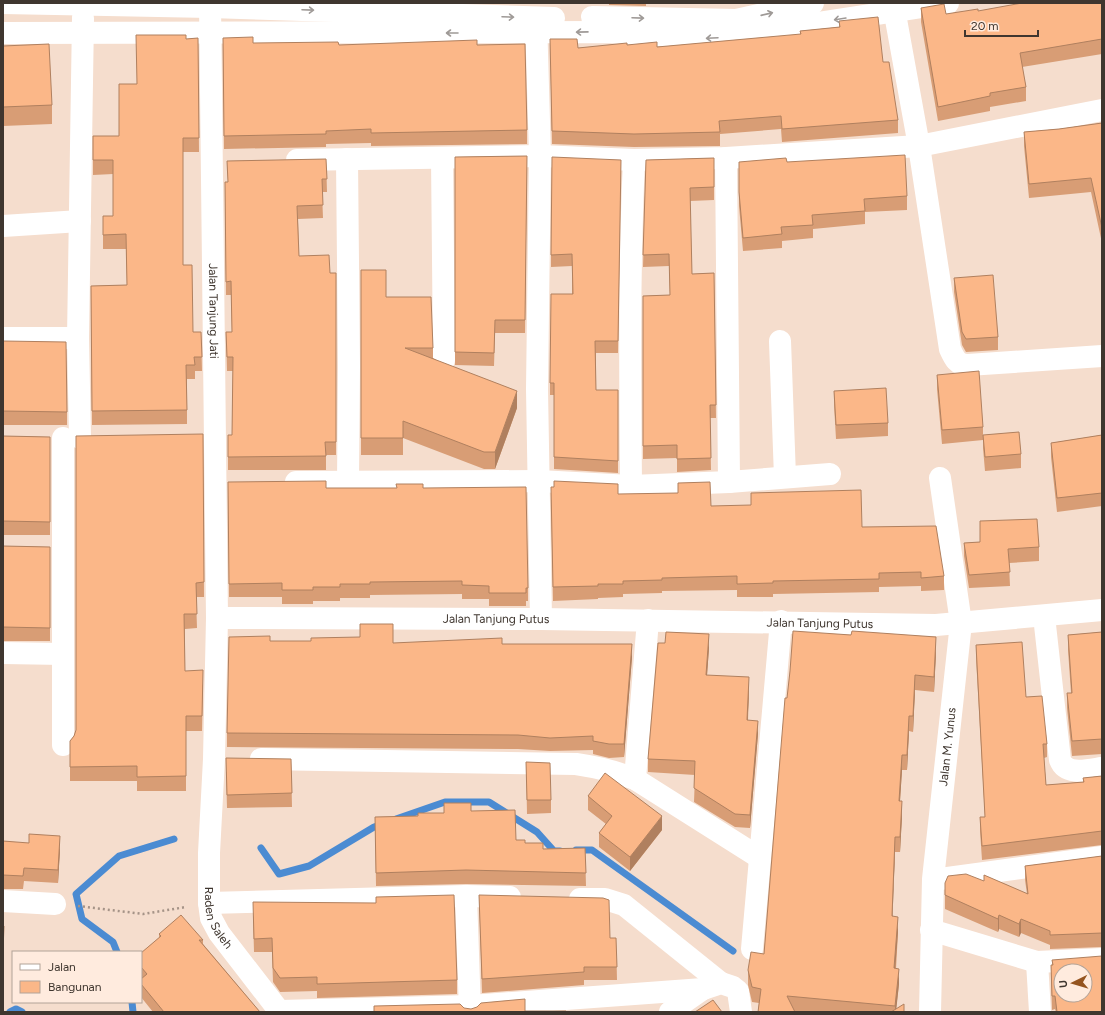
<svg xmlns="http://www.w3.org/2000/svg" width="1105" height="1015" font-family="Figtree,sans-serif">
<rect width="100%" height="100%" fill="#f5ddcd"/>
<g fill="none" stroke-linecap="round" stroke-linejoin="round">
<path stroke="#4b8bd2" stroke-width="7" d="M396,819L445,802H489L537,832L554,851H560
M261,848L279,874L309,866L374,827L383,824
M576,850H592L733,951
M117,952L113,942L82,919L76,894L119,856L174,839
M132,1002L133,1012
M10,1012L16,1009L22,1012"/>
<path stroke="#a59387" stroke-width="2.5" stroke-dasharray="2 3" stroke-linecap="butt" d="M78,906L143,914L186,907"/>
<g stroke="#fff" stroke-width="22">
<path d="M3,3L210,7L554,18"/>
<path id="s1" d="M210,3L217,618L214,759L209,853V903L211,918L219,933L280,1012"/>
<path d="M893,3L919,146L950,349C954,358 957,365 968,365L1102,356"/>
<path d="M592,17L736,20L813,3"/>
<path d="M536,18L540,156L537,389L541,619"/>
<path d="M3,33L607,32L706,38L741,35L948,3"/>
<path d="M442,158L444,360"/>
<path d="M726,158L729,482"/>
<path d="M347,159L349,366L348,482"/>
<path d="M297,160L540,156L634,160L726,158L919,146L1102,110"/>
<path d="M3,226L80,221"/>
<path d="M3,338H78"/>
<path d="M780,341L785,477"/>
<path d="M80,438L78,338L83,18"/>
<path d="M296,482L539,481L631,486L729,482L830,474"/>
<path d="M631,486C630,377 629,269 634,160"/>
<path d="M1044,616L1060,760C1066,776 1088,770 1102,768"/>
<path id="s2" d="M217,618L541,619L936,625L1102,610"/>
<path d="M3,653L63,654"/>
<path d="M63,745V438"/>
<path d="M261,759L576,764C596,767 615,771 635,779L760,858"/>
<path d="M635,779L648,620"/>
<path d="M940,879L1102,857"/>
<path d="M466,896L470,1012"/>
<path d="M580,899H605L624,905L721,983"/>
<path d="M3,901L55,904"/>
<path d="M209,903L466,896L510,897"/>
<path d="M931,930L1037,962L1102,959"/>
<path d="M752,949L781,621"/>
<path d="M1037,962L1040,1012"/>
<path d="M280,1011L470,1006L703,989"/>
<path d="M670,1012L703,989L721,983L733,987L738,991L741,1012"/>
<path id="s3" d="M930,1012L933,879L961,623L940,478"/>
</g>
</g>
<path fill="#d89d75" d="M609,3H646V6L609,5Z
M1102,3V54L1022,67L1026,87V101L990,107V111L938,121L921,22V8L946,14Z
M839,21L883,62L898,120V133L782,142L781,129L720,134V146L634,147L552,144L550,39L578,48L627,45L657,47L800,35V31L839,27Z
M198,38L199,152H183V265L193,332H201L202,371H195V379H187V424L92,425L91,286L127,285L126,249H103V216H113V174L93,175V136H119L137,84L186,39Z
M223,38L253,43L339,45H477L527,130V144L371,146V143L326,144V147L224,149Z
M3,46L52,105V124L3,126Z
M1102,123V243L1091,192L1029,198L1024,146V132L1059,129Z
M527,156L525,333H495L494,366L455,365V157Z
M714,158V200L690,201L692,274L714,273L716,418H710L711,470L677,472V458L643,459V296L670,295L669,266L643,267L646,160Z
M326,159L327,192H322L323,218L298,219L299,256L330,273H336V455H326V470H228V435H232L233,371H227L226,332H232L231,295H226L225,182H228L227,161Z
M621,160L618,353H596V390L618,461V473L554,469V395H550V383L572,294V266L551,267V255Z
M739,162H787L907,196V210L865,212V224L813,229V238L782,241V248L743,251L739,206Z
M361,270L433,348V358L517,408L495,469H484L403,438V455H361Z
M954,278L998,337V350L966,352L962,345L954,292Z
M3,341L67,412V425H3Z
M937,375L983,427V435L1021,454V468L985,471L983,448V440L942,444L937,389Z
M834,391L888,423V436L836,439L834,405Z
M203,434L204,597H196L197,628L185,629V671L203,685L202,731H186V791H137V781H70V741L74,736Z
M1102,435V506L1057,512L1051,457V443Z
M3,436L50,437V535H3Z
M228,482L326,488H423L528,588V601H526V606H489V599H462V594L370,595V598H340V601H313V604H282V597H229Z
M618,494L862,527L944,576V590L921,591V586L879,587V592L773,594V597H737V590L662,591V593L623,594V597L598,598V599L553,601L551,500Z
M980,521L1039,547V561L1009,563L1010,586L969,588L964,556V543L980,542Z
M3,546L50,547V641H3Z
M1102,632V754L1072,756L1067,708V693H1071L1068,650V635Z
M270,641L393,643L502,644L632,657L624,757L609,758L593,754V750L550,751L518,749L227,747V733Z
M976,645L1026,697L1047,744V757L1044,758L1046,785L1083,782V778L1102,776V845L982,860L980,831V817H985L976,658Z
M709,648L707,675L749,691L748,720L758,734L750,828L735,827L694,802L695,775L648,772V759Z
M936,652L934,692L915,690L913,732L909,731L907,770H902L900,801L902,816L900,852H895L892,916L898,932L896,969L899,984L896,1009L904,1012H758L759,1003L752,1002L748,985V970L764,954L787,698Z
M291,759L292,807L227,808L226,772Z
M526,762L551,800V813L527,814Z
M588,796L662,830L630,871L599,847V833L606,824L588,810Z
M471,811L516,840L543,849L585,848L586,886L466,884L376,886L375,817L418,816L444,813Z
M3,841L60,849L58,883L24,881L23,889H3Z
M1102,856V947L1050,949V945L1021,933L1019,937L999,929L998,932L945,909V883L984,881V875L1027,894L1025,880V866Z
M479,895L610,938H616L617,980H584V985L482,993Z
M253,916L457,980V994L317,998V991L280,992L273,982L272,952H254Z
M159,934L203,940V944L260,1012H153L141,997V953L159,938Z
M1052,960L1102,1012H1056L1055,1009L1052,1010L1051,979V965H1052Z"/>
<path fill="#b0805f" d="M517,391V408L495,469V452Z
M709,634V648L706,689V675Z
M936,637V652L934,692V677Z
M632,644V657L624,757V744Z
M915,675V690L913,732V716Z
M749,677V691L747,734V720Z
M909,716V731L907,770V755Z
M758,721V734L750,828V815Z
M902,755V770L899,816V801Z
M902,801V816L900,852V837Z
M662,816V830L630,871V857Z
M60,836V849L58,883V870Z
M895,837V852L892,931V916Z
M999,915V929L998,932V919Z
M898,917V932L894,984V968Z
M1021,919V933L1019,937V924Z
M4,926V940L3,964V950Z
M899,969V984L896,1012H895V1006Z"/>
<path fill="#fbb788" stroke="#b0805f" fill-rule="evenodd" d="M1022,3H1102V39L1020,53L1026,87L990,93V96L938,107L921,8L944,4L946,14L978,9V11Z
M878,17L883,62H889L898,120L782,129L781,116L719,121L720,132L634,134L552,131L550,39H577L578,48L627,43V45L657,42V47L801,34L800,31L840,27L839,21Z
M136,35H186V39L198,38L199,138H183V265H192L193,332H201L202,357H194L195,365H186L187,410L92,411L91,286L127,285L126,234L103,235V216H113V160H93V136H119V84H137Z
M253,37V43L338,42L339,45L477,40V45L525,44L527,130L371,133V129L326,131V134L224,136L223,38Z
M49,44L52,105L3,107V46Z
M1102,123V228L1091,178L1029,184L1024,132L1059,129Z
M905,155L907,196L864,199L865,211L812,215L813,225L781,227L782,234L743,238L739,192V162L786,158L787,162Z
M527,156L525,320H495L494,353L455,352V157Z
M552,157L621,160L618,341H595L596,390H618V461L554,457V383H550L551,294H573L572,254L551,255Z
M714,158V187L690,188L692,274L714,273L716,405H710L711,458L677,459V445L643,446V296L670,295L669,254L643,255L646,160Z
M326,159L327,179H322L323,205L297,206L299,256L329,255L330,273H336V442H325L326,456L228,457V435H232L233,357H227L226,332H232L231,281L226,282L225,182H228L227,161Z
M361,270H386V297H431L433,348H405L517,391L495,452H484L403,421V438H361Z
M993,275L998,337L966,339L962,332L954,278Z
M3,341L66,342L67,412L3,411Z
M979,371L983,427L942,430L937,375Z
M886,388L888,423L836,425L834,391Z
M1019,432L1021,454L985,457L983,435Z
M203,434L204,582L196,583L197,614H184L185,671L203,670L202,716H186V776L137,777V766L70,767V741L74,736L76,730V436Z
M1102,435V493L1057,498L1051,443Z
M3,436L50,437V522L3,521Z
M326,481V488H397L396,484H423V488L526,487L528,588H526V593H489V586L462,585V581L370,582V584H340V587H313V590H282V583L229,584L228,482Z
M554,481L618,484V494L678,493V483L710,482L711,506L751,505V493L861,490L862,527L936,526L944,576L921,578V572L879,573V579L773,581V583L737,584V576L662,578V580L623,581V584H598V586L553,587L551,487H554Z
M1037,519L1039,547L1008,549L1010,572L969,575L964,543L980,542V521Z
M3,546L50,547V628L3,627Z
M360,624H393V643L502,638V644H632L624,744H609L593,741V736L550,738L518,735L227,733L229,637L270,636V641H311V638L360,637Z
M793,631L851,635L852,631L936,637L934,677L915,675L913,716H909L907,755H902L899,801H902L900,837H895L892,916L898,917L894,968L899,969L895,1006L787,996L795,1012H758L761,989L752,987L748,970L751,952L764,954L785,698H787L790,671Z
M666,632L709,634L706,675L749,677L747,720L758,721L750,815L735,814L694,788L695,761L648,759L658,643H665Z
M1102,632V739L1072,741L1067,693H1072L1068,635Z
M1022,642L1026,697L1042,696L1047,744H1043L1046,785L1084,782L1083,778L1102,776V831L982,846L980,817H985L976,645Z
M226,758L291,759L292,793L227,795Z
M526,762L550,763L551,800H527Z
M605,773L662,816L630,857L599,833L612,816L588,796Z
M444,803H471V811L515,810L516,840H525V843H543V849L585,848L586,873L466,870L376,873L375,817L418,816V813H444Z
M29,834L60,836L58,870L24,868L23,876L3,875V841L29,843Z
M1102,856V933L1050,935V931L1021,919L1019,924L999,915L998,919L945,895V883L948,876L966,874L984,881V875L1028,894L1025,866Z
M454,895L457,980L317,984V977L280,978L273,968L272,938L254,939L253,902L376,903V897Z
M479,895L603,898L609,900L610,938H616L617,967H584V972L482,979Z
M181,915L203,940H199L260,1012H164L141,984V979L147,974L141,967V953L161,936L159,934Z
M3,926H4L3,950Z
M1102,956V1012H1057L1055,996H1052L1051,965H1053L1052,960ZM1061,971H1085V995H1061Z
M525,999V1011H566V1012H374V1006L460,1004L464,1008L471,1009L477,1007L481,1003Z
M713,1000L722,1012H695Z
M904,1004V1012H891Z"/>
<defs><path id="oneway-shaft" d="M-6 0H5M1.5-3L5.5 0L1.5 3" fill="none" stroke-width="1.6" stroke-linecap="round" stroke-linejoin="round"/></defs>
<g stroke="#9f9a97">
<use href="#oneway-shaft" transform="translate(308 10) rotate(2)"/>
<use href="#oneway-shaft" transform="translate(767 14) rotate(-13)"/>
<use href="#oneway-shaft" transform="translate(508 17) rotate(2)"/>
<use href="#oneway-shaft" transform="translate(638 18) rotate(2)"/>
<use href="#oneway-shaft" transform="translate(840 19) rotate(171)"/>
<use href="#oneway-shaft" transform="translate(582 32) rotate(179)"/>
<use href="#oneway-shaft" transform="translate(452 33) rotate(-180)"/>
<use href="#oneway-shaft" transform="translate(712 38) rotate(177)"/>
</g>
<g text-anchor="middle" stroke-width="3.5" stroke-linejoin="round" paint-order="stroke">
<g font-size="12" fill="#3f362f" stroke="#ffebde">
<text dy="4" stroke="none"><textPath href="#s1" startOffset="308">Jalan Tanjung Jati</textPath></text>
<text dy="4" stroke="none"><textPath href="#s2" startOffset="279">Jalan Tanjung Putus</textPath></text>
<text dy="4" stroke="none"><textPath href="#s2" startOffset="603">Jalan Tanjung Putus</textPath></text>
<text dy="4" stroke="none"><textPath href="#s3" startOffset="266">Jalan M. Yunus</textPath></text>
<text dy="4" stroke="none"><textPath href="#s1" startOffset="917">Raden Saleh</textPath></text>
</g>
</g>
<rect width="1105" height="1015" fill="none" stroke="#3f362f" stroke-width="8"/>
<rect x="12" y="951" width="130" height="52" fill="#ffebde" stroke="#b2a398"/>
<rect x="20" y="964" width="20" height="6" fill="#ffffff" stroke="#b2a398"/>
<text x="48" y="971" font-size="12" fill="#3f362f">Jalan</text>
<rect x="20" y="981" width="20" height="12" fill="#fbb788" stroke="#b2a398"/>
<text x="48" y="991" font-size="12" fill="#3f362f">Bangunan</text>
<g transform="translate(1073 983) rotate(265)"><circle r="19" fill="#ffebde" stroke="#b2a398"/>
<path d="M0-3L7 15L0 10L-7 15Z" fill="#95541f"/>
<text y="-6" font-size="11" font-weight="bold" text-anchor="middle" fill="#3f362f">U</text>
</g>
<path d="M965 30v6h73v-6" fill="none" stroke="#3f362f" stroke-width="2"/>
<text x="971" y="30" font-size="12" fill="#3f362f" stroke="#ffebde" stroke-width="3" paint-order="stroke">20 m</text>
</svg>
